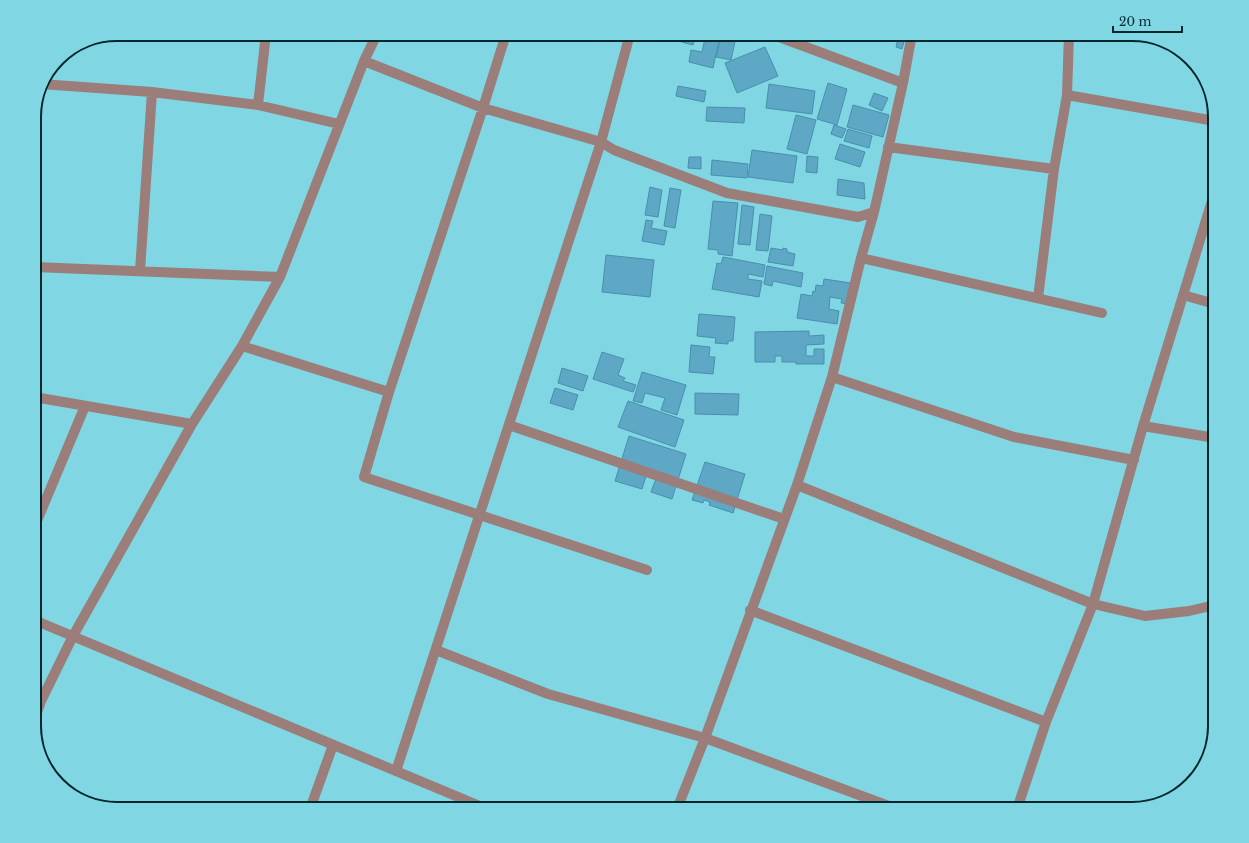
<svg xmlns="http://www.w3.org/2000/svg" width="1249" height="843" font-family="'Libre Baskerville',serif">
<rect width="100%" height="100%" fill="#80d6e2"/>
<path fill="#5ea7c5" stroke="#4790ad" d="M661,34H696L693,45L660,36Z
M706,34L720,36L713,68L689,62L691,50L702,52Z
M722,34L736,37L731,60L716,57Z
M899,34H906L902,49L896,47Z
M765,47L778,76L737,93L725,63Z
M828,83L847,89L837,125L817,119Z
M769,84L815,91L812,114L766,108Z
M678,86L706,91L704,102L676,96Z
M874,93L888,98L882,111L869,105Z
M853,105L889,115L883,137L847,127Z
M707,107L745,108L744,123L706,121Z
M796,115L816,120L807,154L787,149Z
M834,125L846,129L842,138L831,134Z
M848,129L872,136L869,148L844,141Z
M840,144L865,152L860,167L835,159Z
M752,150L797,156L793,183L748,177Z
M807,156L818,157L817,173L806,172Z
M689,157H701V169L688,168Z
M712,160L748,164L747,178L711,175Z
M838,179L864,183L865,199L837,195Z
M650,187L662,190L658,217L645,215Z
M670,188L681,190L675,228L664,226Z
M713,201L738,203L732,256L718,254V250L708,249Z
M742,205L754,207L750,245L738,244Z
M760,214L772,216L768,251L756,250Z
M646,220L653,221L651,228L667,231L664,245L642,241Z
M771,248L783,250V248L787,249V252L795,254L793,266L768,262Z
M606,255L654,260L650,297L602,292Z
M723,257L765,265L763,277L748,274V279L762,281L759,297L712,289L717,263L721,264Z
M767,266L803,273L801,287L773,281L772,286L764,284Z
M824,279L851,283L848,304L841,303L842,299L830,297L829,309L839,311L837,324L797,318L801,294L812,296L813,291L815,292L816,285L823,286Z
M699,314L735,317L733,341H728V344L715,343L716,338L697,336Z
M809,331V336L824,335V344L806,345V356H814V349H824V364H796V362H782V356H775V362H755V332Z
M691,345L710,347L709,357H715L713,374L689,372Z
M602,352L624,359L618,375L625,378L623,381L636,385L633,392L593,379Z
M562,368L588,376L583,391L558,383Z
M642,372L686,385L677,415L661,410L665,398L645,393L642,403L633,401Z
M555,388L578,395L573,410L550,403Z
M695,393L739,394L738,415L695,414Z
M628,401L684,420L675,447L618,427Z
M629,436L686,454L672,499L651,492L657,476L647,473L642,489L615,481Z
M705,462L745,474L733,513L709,505L710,502L704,500L703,503L692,500Z"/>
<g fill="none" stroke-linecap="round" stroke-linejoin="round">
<path stroke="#9b7d79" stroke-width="10" d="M771,34L903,83
M364,61L483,108L601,142L614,150L727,193L858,217L874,212
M41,84L152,92L258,105L339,124
M1067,95L1215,121
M258,105L266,34
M888,147L1054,169
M861,258L1102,313
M34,267L280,277
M140,271L152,92
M1183,295L1215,304
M1038,298L1054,169L1067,95L1069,34
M242,346L389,392L364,477L647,570
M832,377L1014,437L1134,460
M389,392L483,108L506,34
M34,397L192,424
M509,425L784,519
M1143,426L1215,438
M797,485L1093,604L1145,616L1189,611L1215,605
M34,528L85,406
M750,610L1046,722
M436,650L548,694L705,738L897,809
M34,721L41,701L73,636L192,424L242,346L280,277L364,61L377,34
M396,771L601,142L630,34
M310,809L333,745
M677,809L705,738L797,485L832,377L861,258L874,212L903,83L912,34
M1017,809L1046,722L1093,604L1143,426L1215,191"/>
<path stroke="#9b7d79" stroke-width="10" d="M34,620L487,809"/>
</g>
<path d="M0 0H1249V843H0ZM117 41H1132A76 76 0 0 1 1208 117V726A76 76 0 0 1 1132 802H117A76 76 0 0 1 41 726V117A76 76 0 0 1 117 41Z" fill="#80d6e2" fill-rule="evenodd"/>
<path fill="none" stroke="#00272c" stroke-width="2" d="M117 41H1132A76 76 0 0 1 1208 117V726A76 76 0 0 1 1132 802H117A76 76 0 0 1 41 726V117A76 76 0 0 1 117 41Z"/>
<path d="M1113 26v6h69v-6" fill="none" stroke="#00272c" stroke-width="2"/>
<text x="1119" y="26" font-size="12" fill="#00272c" stroke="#80d6e2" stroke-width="3" paint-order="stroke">20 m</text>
</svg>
